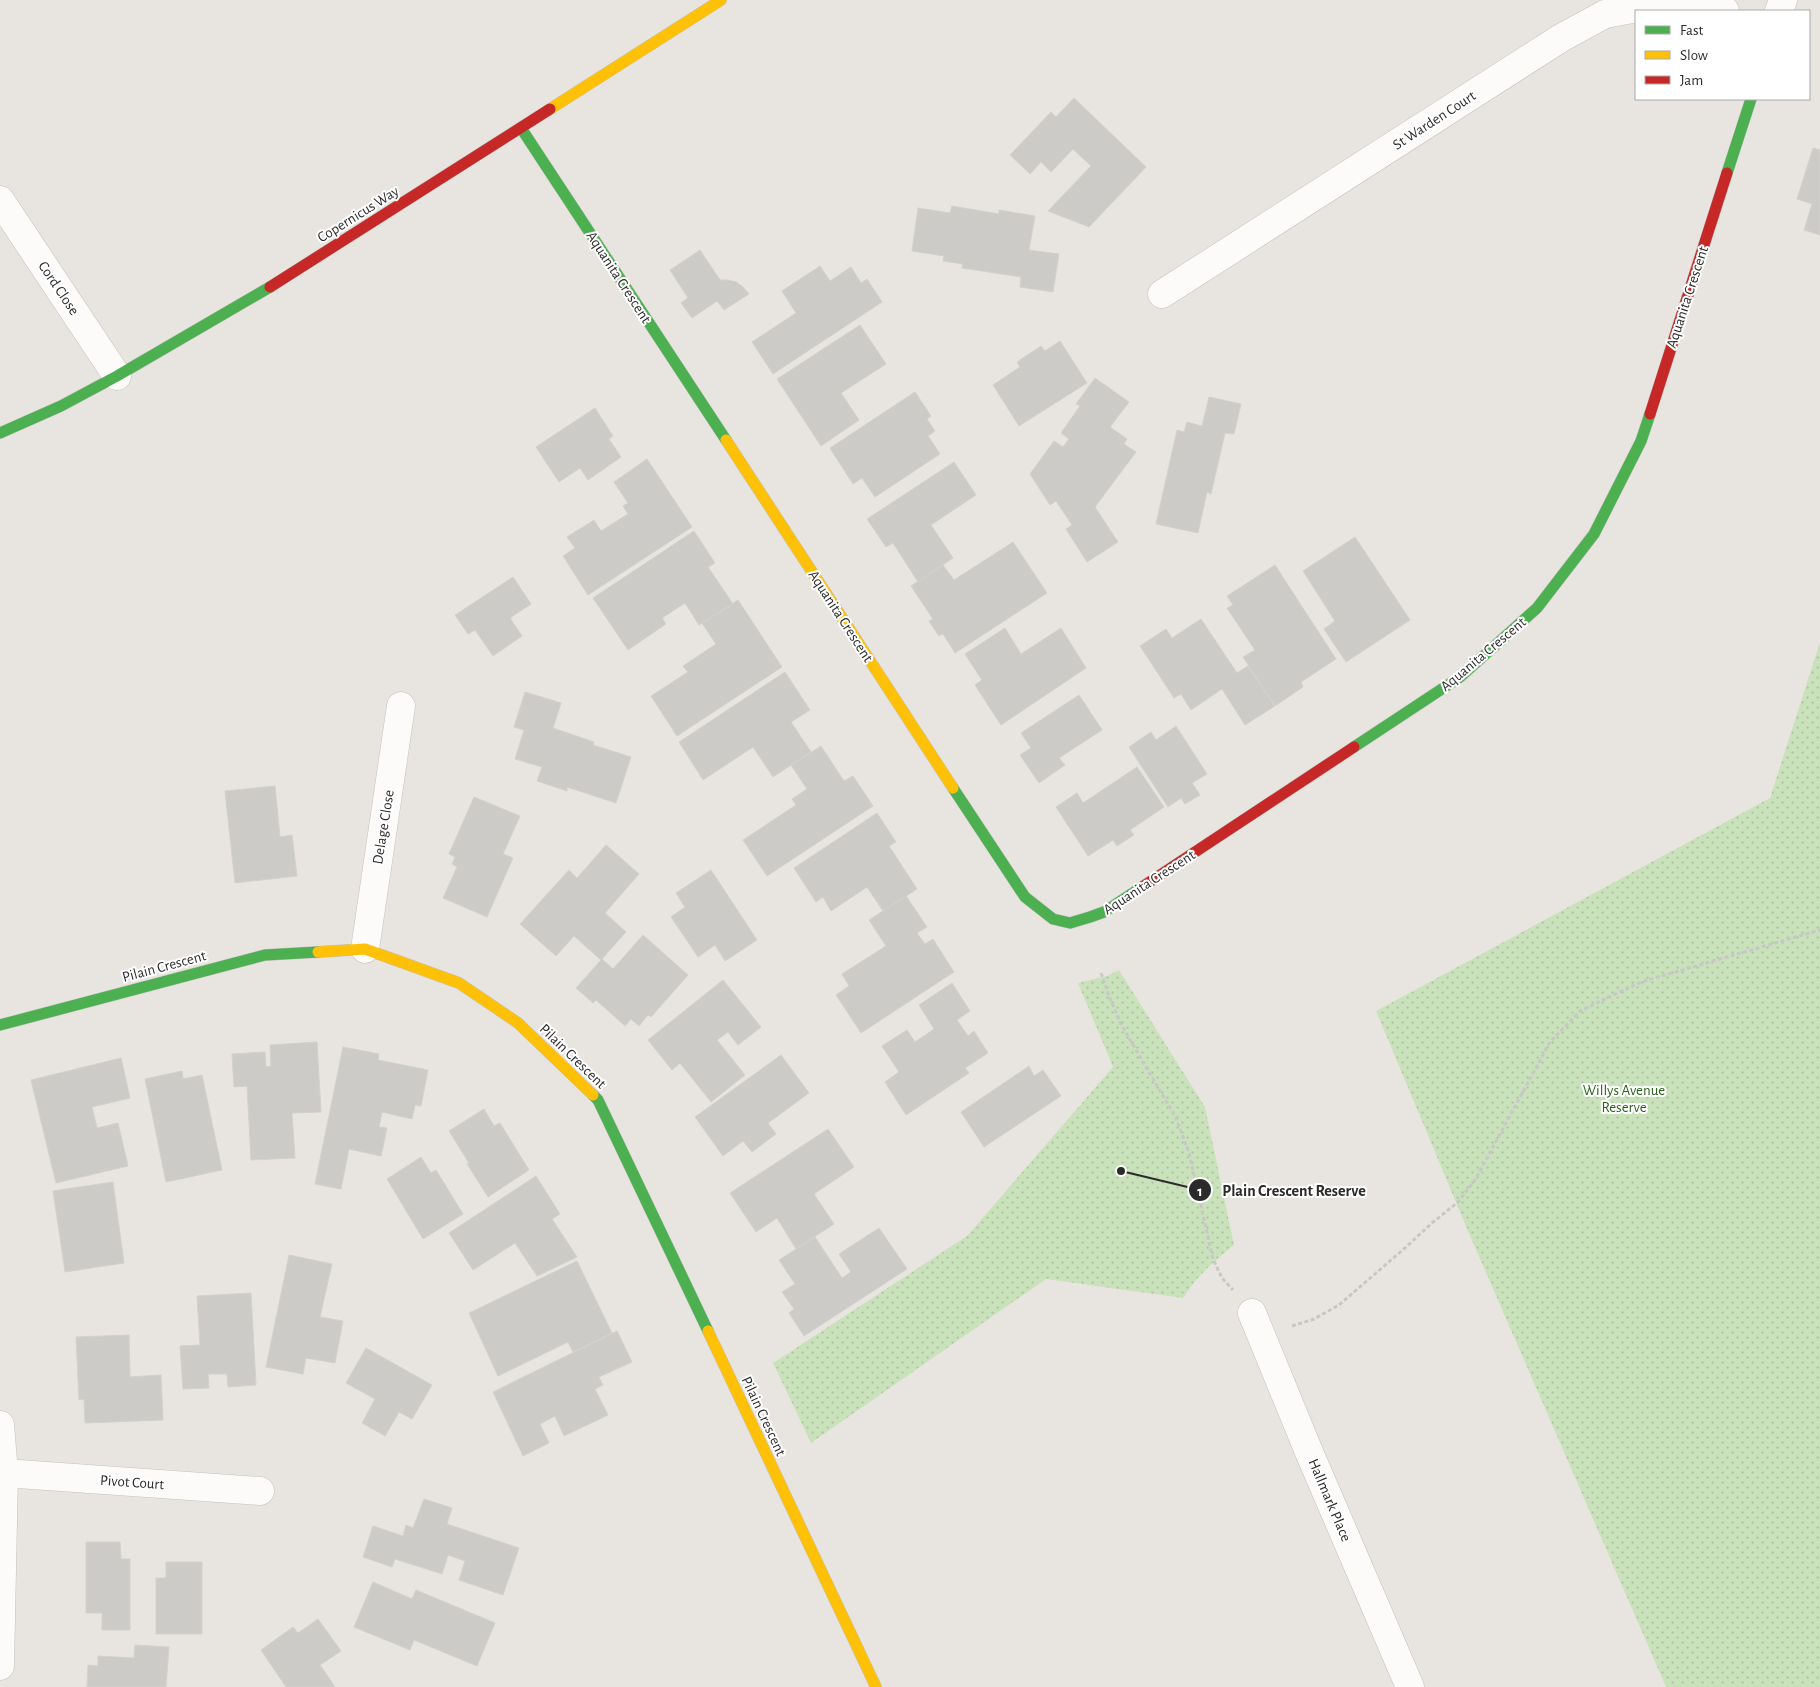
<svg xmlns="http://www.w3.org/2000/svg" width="1820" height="1687" font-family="'Alegreya Sans',sans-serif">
<defs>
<pattern id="park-dots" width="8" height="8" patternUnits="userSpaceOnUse" patternTransform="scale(1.25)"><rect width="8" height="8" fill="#cae2bb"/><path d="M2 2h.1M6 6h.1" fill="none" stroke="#aec2a1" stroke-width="1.8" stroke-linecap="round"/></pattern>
</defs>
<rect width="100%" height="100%" fill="#e8e5e0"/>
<path fill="url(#park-dots)" d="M1820,642V1687H1666L1468,1231L1376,1011L1770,798Z
M1119,970L1205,1107L1234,1245C1214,1261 1197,1276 1183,1298L1046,1279L811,1443L773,1363L967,1236L1113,1067L1078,983L1107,976Z"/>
<path fill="#cdcbc7" stroke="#d3d1cc" d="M1074,98L1146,167L1089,227L1048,211L1091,166L1073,149L1051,172L1041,162L1030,174L1010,155L1051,112L1056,117Z
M1813,148L1820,150V235L1804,230L1812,204L1797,199Z
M952,206L999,214V210L1035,216L1029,250L1059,254L1053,292L1020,287L1021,277L962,268L963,264L943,261L944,256L912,251L918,208L950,213Z
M700,250L720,280H728L736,282L743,287L749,294L724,310L717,301L692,318L681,303L688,298L670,270Z
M820,266L830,281L851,267L861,283L867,279L882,302L773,374L752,342L796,313L782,291Z
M860,325L886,364L841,393L859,420L821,446L777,379Z
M1060,341L1087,383L1019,426L993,385L1020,367L1017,362L1041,346L1045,351Z
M1095,378L1129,402L1110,427L1127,439L1124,444L1136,452L1095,507L1118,542L1087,562L1066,529L1072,525L1056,501L1050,505L1030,474L1054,441L1063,447L1069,439L1061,433L1080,406L1076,404Z
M915,392L931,416L927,419L935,431L928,436L940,454L875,497L862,478L853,484L830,448Z
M1209,397L1241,404L1234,434L1225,433L1211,494L1207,492L1198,533L1156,524L1177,430L1184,432L1187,422L1202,426Z
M595,408L613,436L609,439L621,457L588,480L580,468L559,482L536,447Z
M647,459L692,527L588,595L563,556L575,548L567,537L594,520L601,531L628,514L623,506L628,503L614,482Z
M954,462L976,495L931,525L953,558L918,582L893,543L886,547L867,519Z
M694,531L715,563L708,567L733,604L699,625L685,603L662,618L666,624L628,650L593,598Z
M1355,537L1410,620L1346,662L1324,629L1335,621L1303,571Z
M1013,542L1047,593L955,653L943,634L939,636L929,621L933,619L911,586L943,565L954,580Z
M1275,565L1336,659L1301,682L1303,687L1275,706L1243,657L1255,650L1227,608L1233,605L1227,596Z
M513,577L531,604L510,618L522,636L493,656L475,630L468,634L455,615Z
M738,600L782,667L677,736L651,696L688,672L683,666L716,644L702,623Z
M1201,619L1237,673L1248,666L1275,706L1245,725L1222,689L1191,710L1181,694L1174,698L1140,646L1166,629L1172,638Z
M1005,628L1021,654L1061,628L1086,668L1001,725L975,685L982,680L965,654Z
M785,672L810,710L791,722L811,752L773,777L753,747L703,780L679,742Z
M525,692L561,703L553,728L594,742L593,745L631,757L616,803L567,787V791L537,781L542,767L515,759L524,730L514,727Z
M1079,695L1102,730L1059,758L1065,765L1039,783L1020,755L1031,748L1021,733Z
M1176,726L1207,774L1192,783L1200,795L1185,804L1181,798L1168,807L1129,747L1151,732L1156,740Z
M821,746L844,781L853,776L873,806L767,876L743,840L796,805L792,799L807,789L791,765Z
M1137,767L1164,807L1130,830L1134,835L1117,846L1113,840L1088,856L1056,807L1077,793L1083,803Z
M275,786L280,837L292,835L297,876L235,883L225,791Z
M474,797L520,816L503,854L513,858L487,917L443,898L457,867L452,864L455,857L449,854Z
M877,813L896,842L889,846L917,889L883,911L867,887L831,911L823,897L816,902L794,868Z
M606,845L639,874L605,913L626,932L601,960L574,936L556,956L520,924L569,870L577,878Z
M711,870L757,940L725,961L715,945L698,957L671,917L685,907L676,893Z
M906,896L927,927L917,933L925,944L933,939L954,972L861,1033L836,995L849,986L842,974L886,946L869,920Z
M643,935L688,975L651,1017L648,1015L639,1026L631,1019L625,1026L596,1000L593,1003L576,988L602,959L613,969Z
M723,980L761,1027L738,1045L728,1032L717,1040L745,1075L711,1102L680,1063L672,1070L648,1040Z
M952,983L970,1011L957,1020L968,1036L974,1031L988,1053L965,1068L969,1073L906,1115L885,1082L899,1072L882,1046L907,1030L915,1042L934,1029L919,1005Z
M317,1042L321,1112L292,1113L295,1158L251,1160L247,1086L234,1087L232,1054L265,1052L266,1067L271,1066L270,1045Z
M343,1047L379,1054L378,1060L428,1070L421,1106L415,1105L412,1119L382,1112L379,1127L387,1128L381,1156L349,1149L341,1189L315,1184Z
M781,1055L809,1093L768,1123L776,1134L752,1152L743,1141L723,1156L695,1117Z
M121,1058L130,1098L92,1107L97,1128L118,1123L128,1166L56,1183L31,1080Z
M1029,1066L1034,1076L1043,1070L1061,1096L984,1147L961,1112Z
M182,1071L183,1079L202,1075L222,1170L166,1182L145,1079Z
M484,1109L494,1126L500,1123L529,1170L488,1197L467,1164L469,1163L449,1131Z
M828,1129L854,1167L814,1194L834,1224L796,1249L777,1218L756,1232L730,1193Z
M421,1157L431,1173L436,1170L463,1214L423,1239L387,1179Z
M536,1176L560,1214L552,1219L577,1257L537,1276L515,1243L473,1270L449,1233Z
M113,1182L124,1263L65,1272L53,1191Z
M879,1228L907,1269L804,1336L789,1313L794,1309L782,1292L795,1284L779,1260L815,1237L842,1278L851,1272L839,1254Z
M289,1255L332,1264L320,1317L343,1321L335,1363L306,1358L303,1374L266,1367Z
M577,1261L612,1333L573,1352L568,1342L498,1376L469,1313Z
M251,1293L256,1385L228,1387L227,1374H208L209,1388L183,1389L180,1346L200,1345L197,1296Z
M617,1331L632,1362L599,1377L603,1385L595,1389L608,1415L564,1436L555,1416L540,1424L549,1443L523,1456L493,1392Z
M129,1335L130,1377L161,1375L163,1420L85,1423L84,1399L79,1400L76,1337Z
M366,1348L432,1385L412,1419L399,1412L385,1436L362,1423L375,1399L346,1383Z
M424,1499L452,1508L447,1524L519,1548L503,1595L459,1580L465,1561L448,1555L442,1574L395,1559L392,1567L363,1557L373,1526L403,1536L406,1525L413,1528Z
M86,1542H120L121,1559H130V1630H102V1613H86Z
M166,1562H202V1634H156V1578H166Z
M373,1582L412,1599L416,1590L495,1623L477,1666L414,1640L410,1650L354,1627Z
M318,1619L341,1651L320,1665L335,1687H286L261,1650L293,1627L298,1633Z
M135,1645L169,1647L166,1687H87L88,1665L98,1666V1656L134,1658Z"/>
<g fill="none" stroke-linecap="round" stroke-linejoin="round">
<defs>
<path id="street" d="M1779,11L1783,0
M0,200L117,376
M1162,294L1561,38L1605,14L1649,6L1699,5L1725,11
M365,949L401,706
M1252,1313L1309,1452L1410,1687
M0,1425L4,1473L0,1666
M4,1473L260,1491"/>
<path id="fast" d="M521,128L726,440
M1727,173L1751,99
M0,433L61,406L117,376L270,287
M1354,747L1460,677L1537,608L1594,534L1641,441L1650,414
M953,788L1025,897L1053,919L1070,923L1090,917L1104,912L1142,887
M0,1025L265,955L318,952
M593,1095L598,1100L708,1331"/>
<path id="slow" d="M550,109L721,0
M726,440L953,788
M318,952L365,949L459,983L518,1023L593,1095
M708,1331L876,1687"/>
<path id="jam" d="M270,287L550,109
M1650,414L1727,173
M1142,887L1354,747"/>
</defs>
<use href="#street" stroke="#c2c1c1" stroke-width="29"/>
<use href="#fast" stroke="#c2c1c1" stroke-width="12"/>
<use href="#slow" stroke="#c2c1c1" stroke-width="12"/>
<use href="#jam" stroke="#c2c1c1" stroke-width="12"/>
<path stroke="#c8c7c7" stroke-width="3" stroke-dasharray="4 2.5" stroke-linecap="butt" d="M1101,973L1109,996L1122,1026L1176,1118L1189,1153L1213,1259L1222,1278L1233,1290
M1292,1326L1314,1319L1339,1305L1405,1248L1432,1223L1458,1202L1475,1180L1550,1042L1580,1011L1641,982L1820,930"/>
<use href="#street" stroke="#fcfbfa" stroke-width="28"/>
<use href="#fast" stroke="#4caf50" stroke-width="11"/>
<use href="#slow" stroke="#ffc107" stroke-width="11"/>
<use href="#jam" stroke="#c62828" stroke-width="11"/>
</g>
<g text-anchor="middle" stroke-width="4" stroke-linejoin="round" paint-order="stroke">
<g font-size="15" fill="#2b2b2b" stroke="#fff">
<text transform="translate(1434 120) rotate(-33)" y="5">St Warden Court</text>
<text transform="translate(358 214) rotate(-32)" y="5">Copernicus Way</text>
<text transform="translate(619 277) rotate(57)" y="5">Aquanita Crescent</text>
<text transform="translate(59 288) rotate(56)" y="5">Cord Close</text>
<text transform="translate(1687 297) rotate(-72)" y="5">Aquanita Crescent</text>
<text transform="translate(841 616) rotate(57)" y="5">Aquanita Crescent</text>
<text transform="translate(1483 654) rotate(-40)" y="5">Aquanita Crescent</text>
<text transform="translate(383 827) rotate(-81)" y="5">Delage Close</text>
<text transform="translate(1149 882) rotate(-33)" y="5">Aquanita Crescent</text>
<text transform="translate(164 966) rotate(-15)" y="5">Pilain Crescent</text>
<text transform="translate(573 1056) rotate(44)" y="5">Pilain Crescent</text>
<text transform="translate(764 1416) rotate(65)" y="5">Pilain Crescent</text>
<text transform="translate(132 1482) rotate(4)" y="5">Pivot Court</text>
<text transform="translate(1330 1500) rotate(67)" y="5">Hallmark Place</text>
</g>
<g font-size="15" fill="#2b641e" stroke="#fff">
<text x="1624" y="1095">Willys Avenue<tspan x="1624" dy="17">Reserve</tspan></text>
</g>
</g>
<path fill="none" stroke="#2b2b2b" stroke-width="2" d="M1121 1171L1200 1190"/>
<g fill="#2b2b2b" stroke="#fff" stroke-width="2">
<circle cx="1121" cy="1171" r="5"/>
<circle cx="1200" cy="1190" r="12"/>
</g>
<g font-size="15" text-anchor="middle" font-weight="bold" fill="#fff">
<text x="1200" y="1196">1</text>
</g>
<g font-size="16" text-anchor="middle" font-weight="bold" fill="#2b2b2b" stroke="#fff" stroke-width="4" stroke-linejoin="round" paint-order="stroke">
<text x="1294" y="1196">Plain Crescent Reserve</text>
</g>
<rect x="1635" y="10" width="175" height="90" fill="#ffffff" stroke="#aaaaaa"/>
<rect x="1645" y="26" width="25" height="8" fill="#4caf50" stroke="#aaaaaa"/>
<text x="1680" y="35" font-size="15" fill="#2b2b2b">Fast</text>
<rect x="1645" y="51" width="25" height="8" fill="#ffc107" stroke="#aaaaaa"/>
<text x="1680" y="60" font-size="15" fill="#2b2b2b">Slow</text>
<rect x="1645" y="76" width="25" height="8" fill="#c62828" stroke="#aaaaaa"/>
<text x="1680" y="85" font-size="15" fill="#2b2b2b">Jam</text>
</svg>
